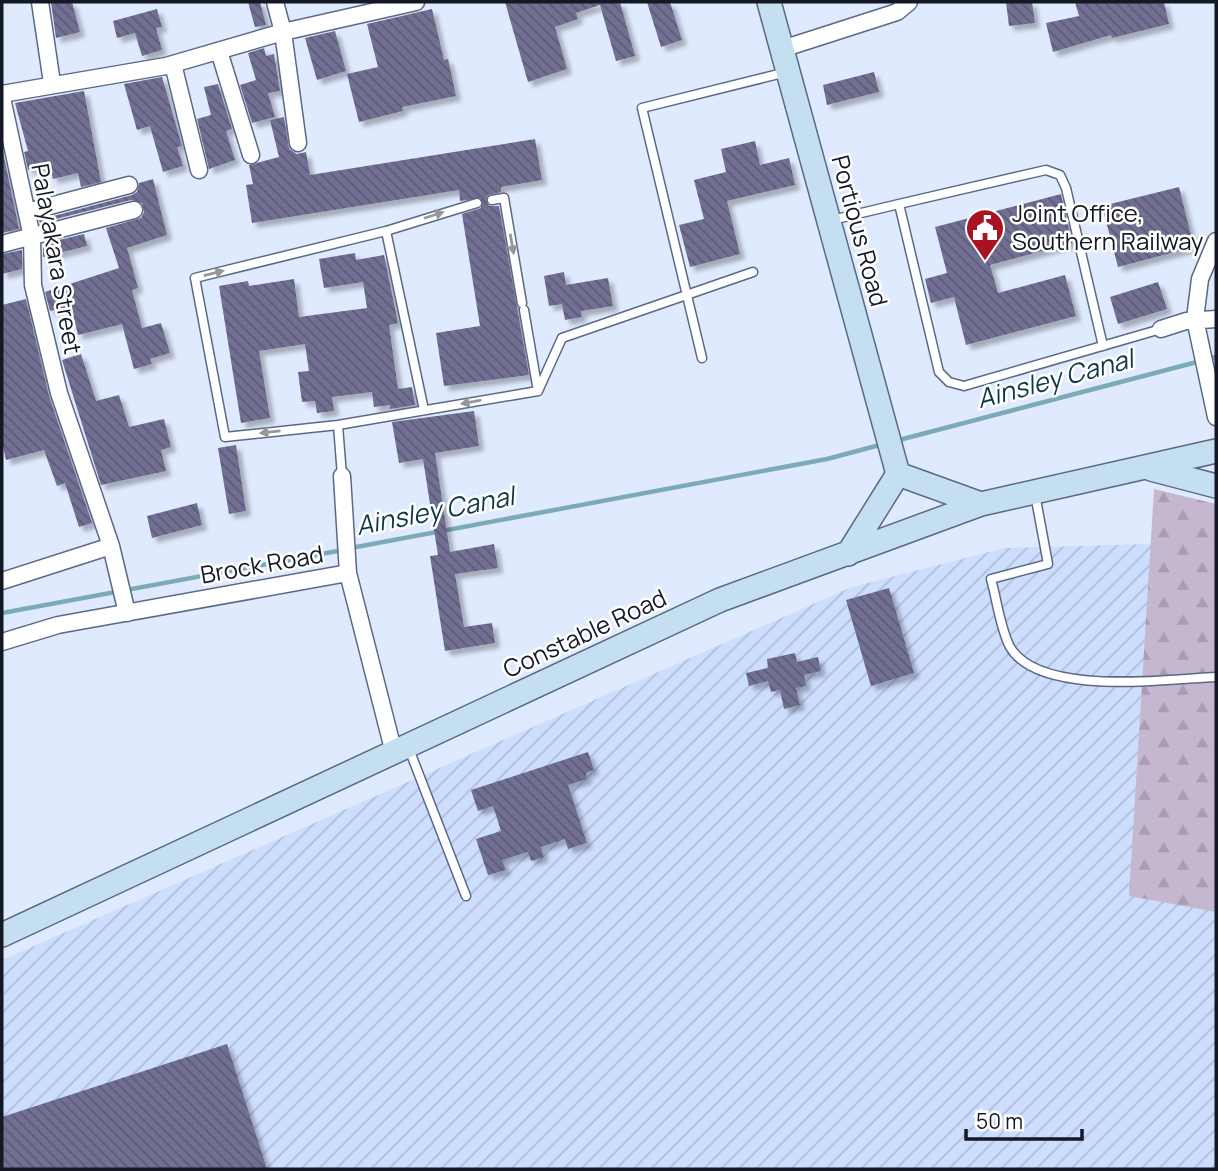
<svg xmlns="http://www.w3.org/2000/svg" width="1218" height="1171" font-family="Manrope,sans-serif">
<defs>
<pattern id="industrial-furrows" width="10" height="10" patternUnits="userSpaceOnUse" patternTransform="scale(1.75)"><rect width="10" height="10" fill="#cdddfd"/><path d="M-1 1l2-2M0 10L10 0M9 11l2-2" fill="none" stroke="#afbdd9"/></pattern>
<pattern id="forest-firs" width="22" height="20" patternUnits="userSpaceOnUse" patternTransform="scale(1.75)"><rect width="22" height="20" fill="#c6b7d0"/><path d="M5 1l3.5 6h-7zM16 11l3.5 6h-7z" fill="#a99db2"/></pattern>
<pattern id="building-back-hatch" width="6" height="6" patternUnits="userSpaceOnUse" patternTransform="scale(1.75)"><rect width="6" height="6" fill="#726f92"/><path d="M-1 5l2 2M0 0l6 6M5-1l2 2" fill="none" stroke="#5c5a77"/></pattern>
<filter id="shadow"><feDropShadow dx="5" dy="5" stdDeviation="2" flood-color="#0004"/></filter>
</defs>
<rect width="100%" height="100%" fill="#e0eafe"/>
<path fill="url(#industrial-furrows)" d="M1216,542V1169H2V960L852,587L1005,548Z"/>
<path fill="url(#forest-firs)" d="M1154,489L1216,504V912L1129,896Z"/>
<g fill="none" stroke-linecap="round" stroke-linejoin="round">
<path stroke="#7cabb8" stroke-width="4.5" d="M903,439L1216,357
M351,548L827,459L876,446
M2,613L343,550"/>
</g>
<path fill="url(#building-back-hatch)" filter="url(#shadow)" d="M51,2H72L80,32L56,38Z
M248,2H260L266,25L255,27Z
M505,2H620L635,56L616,61L600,5L576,13L578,19L555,27L567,69L528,82Z
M647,2H670L682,40L661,47Z
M1006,2H1032L1035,23L1009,26Z
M1075,2H1164L1169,24L1112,38L1111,35L1053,52L1046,23L1079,16Z
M157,9L162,27L156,28L162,50L142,56L135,33L117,38L113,21Z
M432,9L444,60L448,59L456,96L402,107L403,111L359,122L347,74L378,67L367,24Z
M335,31L346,71L317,80L305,38Z
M264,48L266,56L274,54L280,91L268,93L275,117L252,123L240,85L256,80L248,53Z
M874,72L879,92L827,105L823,85Z
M162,77L182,146L177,147L183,166L163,172L150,126L137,130L124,84Z
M218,84L232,129L226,131L235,160L209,169L197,119L211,115L204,87Z
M84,91L101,182L81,187L78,173L53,179L49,165L28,170L24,152L28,151L15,103Z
M284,117L289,149L297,154L306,152L310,175L535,139L542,180L501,187V192L488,195L486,200L489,206H499L529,375L444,386L436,333L480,326L462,214L481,208V198L460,201L459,190L252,223L246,185L253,184L249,165L279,157L270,120Z
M755,141L760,165L789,158L795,185L727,201L740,254L690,267L679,225L704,219L694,180L726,172L721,149Z
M2,147L19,229L2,233Z
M153,179L167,235L127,248L138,288L132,290L142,328L161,323L170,353L150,359L152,364L134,369L122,324L78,335L71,306L50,311L45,292L119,268L106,228L141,218L144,212L142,203L131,200L40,223L39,220L132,195L137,192L139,183Z
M1179,187L1194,247L1118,267L1102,206Z
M1061,194L1072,243L990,265L998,293L1065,275L1076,316L966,345L954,297L931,303L925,279L947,273L935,227Z
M84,234L87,246L43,257V244Z
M22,250V269L2,274V254Z
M355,253L356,260L384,255L398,323L389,325L398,389L412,387L415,405L390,409V405L374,407L372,392L332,397L334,411L317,413L315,401L302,402L298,372L309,371L305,344L259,351L270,418L241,423L219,286L248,281L249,286L294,279L299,317L367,308L363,282L324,288L319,259Z
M564,272L566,285L608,278L613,306L581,311L582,317L565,320L562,304L549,306L544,276Z
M1158,282L1167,309L1118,324L1110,297Z
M26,299L49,396L92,523L79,527L65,483L57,486L44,450L6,460L2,442V305Z
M81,354L96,401L119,395L129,427L164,419L171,447L161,450L166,471L101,485L62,360Z
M474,411L479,446L435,453L450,552L494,544L498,568L455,574L464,627L492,623L495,643L445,651L430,556L438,555L423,459L399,463L392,422Z
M236,445L246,511L229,514L218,448Z
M197,503L202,525L152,538L147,516Z
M889,588L914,673L871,686L846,600Z
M795,653L797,662L818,657L821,671L804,675L806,686L796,688L800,705L784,709L780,690L771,692L768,681L749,686L746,673L768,668L767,659Z
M588,752L594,770L586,773L587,779L568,785L587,843L568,849L565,839L541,847L544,857L531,861L528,852L502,860L506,870L488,875L476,839L501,831L493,806L478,811L471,790Z
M227,1044L267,1169H2V1117Z"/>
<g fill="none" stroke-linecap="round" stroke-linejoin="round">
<defs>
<path id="lane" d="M492,200L504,198L522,303
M477,203L386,231L195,278L225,437L338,425L538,391
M899,204L1046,170L1060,175L1066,188L1103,346
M832,220L899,204L939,372L949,382L964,386L1161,329
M386,231L424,410
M524,310L538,391
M702,358L642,108L787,72
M538,391L562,338L753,272
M338,425L342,476
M1035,494L1048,564L991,579C997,600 1000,628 1010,647C1039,697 1167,679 1216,677
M409,749L466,896"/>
<path id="street" d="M40,2L52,83
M275,2L283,32L298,143
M782,49L897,12L909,2
M219,51L251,155
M173,64L199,170
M2,94L166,66L283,32L416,2
M2,98L32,237L33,285L59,393L111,546L127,613
M27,212L129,185
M1216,241L1200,279L1195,319L1216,417
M2,244L134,210
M1161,329L1186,321L1216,319
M342,476L348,573
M2,581L111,546
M2,642L58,625L348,573L394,753"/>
<path id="secondary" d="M769,2L898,474L848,554
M1151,469L1216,486
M898,474L981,504
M2,935L720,600L981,504L1216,451"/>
</defs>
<use href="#lane" stroke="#5a6985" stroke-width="11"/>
<use href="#street" stroke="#5a6985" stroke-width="19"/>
<use href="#secondary" stroke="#5a6985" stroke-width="26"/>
<use href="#lane" stroke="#fff" stroke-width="8"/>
<use href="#street" stroke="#fff" stroke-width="16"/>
<use href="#secondary" stroke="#c4dfef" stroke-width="23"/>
</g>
<defs><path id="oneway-solid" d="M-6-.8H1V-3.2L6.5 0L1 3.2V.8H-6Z" transform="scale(1.75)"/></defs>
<g fill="#95979c">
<use href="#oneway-solid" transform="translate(434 215) rotate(-18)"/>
<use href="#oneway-solid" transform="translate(512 244) rotate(80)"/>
<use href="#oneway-solid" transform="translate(214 273) rotate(-14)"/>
<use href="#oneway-solid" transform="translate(471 402) rotate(170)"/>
<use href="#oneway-solid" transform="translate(270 432) rotate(174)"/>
</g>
<defs>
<symbol id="civic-pin" viewBox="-11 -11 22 30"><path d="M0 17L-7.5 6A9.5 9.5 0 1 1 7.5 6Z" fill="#a81221" stroke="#fff"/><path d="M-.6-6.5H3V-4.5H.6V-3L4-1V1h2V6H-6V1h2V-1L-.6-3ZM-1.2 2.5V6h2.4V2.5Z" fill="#fff"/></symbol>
</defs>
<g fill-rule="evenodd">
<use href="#civic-pin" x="963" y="206" width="44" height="60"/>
</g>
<g text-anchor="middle" stroke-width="5" stroke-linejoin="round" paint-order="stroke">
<g font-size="24" fill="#131824" stroke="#fff" text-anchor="start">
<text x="1012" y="222">Joint Office,<tspan x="1012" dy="28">Southern Railway</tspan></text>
</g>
<g font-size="24" fill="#131824" stroke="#fff">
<text transform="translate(859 231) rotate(75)" y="8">Portious Road</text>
<text transform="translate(56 259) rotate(80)" y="8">Palayakara Street</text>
<text transform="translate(262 565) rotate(-10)" y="8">Brock Road</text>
<text transform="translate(585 634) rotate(-25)" y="8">Constable Road</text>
</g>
<g font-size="26" font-style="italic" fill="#0c3943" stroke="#fff">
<text transform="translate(1055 379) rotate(-15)" y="9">Ainsley Canal</text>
<text transform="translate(435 511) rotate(-11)" y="9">Ainsley Canal</text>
</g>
</g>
<rect width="1218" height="1171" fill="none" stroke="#131824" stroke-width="7"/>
<path d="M966 1129v10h116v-10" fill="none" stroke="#131824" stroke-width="3.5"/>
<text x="976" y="1129" font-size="21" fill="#131824" stroke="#ffffff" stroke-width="5" paint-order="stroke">50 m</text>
</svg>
